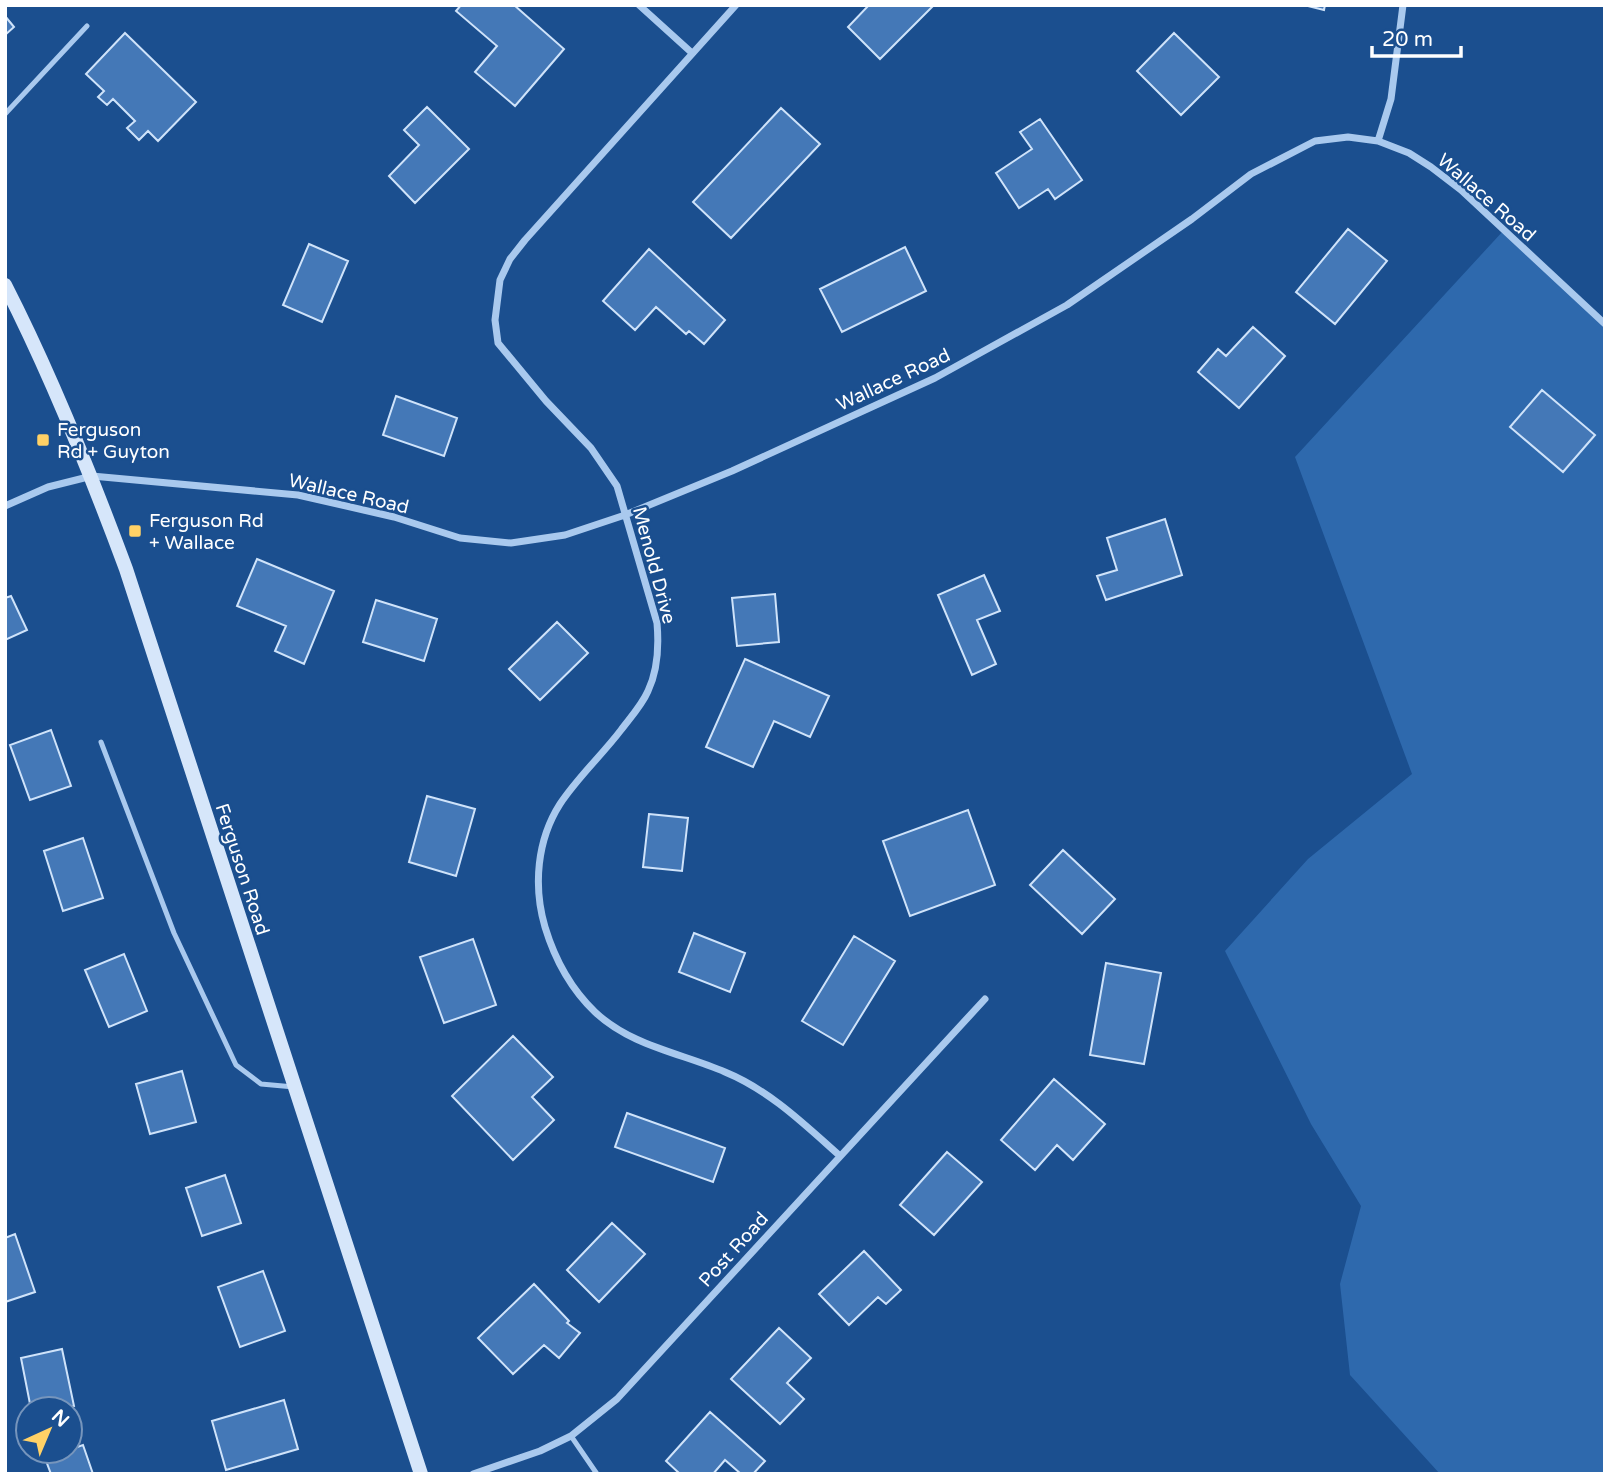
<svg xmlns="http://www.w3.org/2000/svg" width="1610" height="1479" font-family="'Varela Round',sans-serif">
<rect width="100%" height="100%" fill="#1b4f8f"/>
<path fill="#2e69ad" d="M1504,230L1605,324V1474H1440L1350,1375L1340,1284L1361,1206L1311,1124L1225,951L1308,859L1412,774L1295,457Z"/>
<path fill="#4478b7" stroke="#cfe3fa" stroke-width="2" d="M461,5H514L564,49L515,106L475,72L497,46L456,11Z
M869,5H934L880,59L848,27Z
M1304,5H1325L1324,10Z
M5,16L14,27L5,35Z
M125,33L196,102L158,141L148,131L139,140L127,128L135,121L113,99L107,105L98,97L104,91L86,74Z
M1174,33L1219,77L1181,115L1137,71Z
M427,107L469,149L415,203L389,176L419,145L404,130Z
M781,108L820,144L731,238L693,202Z
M1040,119L1082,180L1055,199L1048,189L1019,208L996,173L1032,149L1020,132Z
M1348,229L1387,261L1335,324L1296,292Z
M309,244L348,261L322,322L283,305Z
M905,247L926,291L842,332L820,289Z
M649,249L725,320L704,344L689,331L686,334L656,307L635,330L603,301Z
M1253,327L1285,356L1239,408L1198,372L1218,349L1226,356Z
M1542,390L1595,435L1563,472L1510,427Z
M396,396L457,418L444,456L383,435Z
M1165,519L1182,575L1106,600L1097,576L1117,570L1107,538Z
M257,559L334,591L304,664L275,651L286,626L237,606Z
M984,575L1000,611L977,620L996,664L972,675L938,595Z
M775,594L779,642L737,646L732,598Z
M11,596L27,630L5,640V598Z
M376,600L437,619L424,661L363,642Z
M557,622L588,653L540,700L509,669Z
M745,659L829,696L810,737L774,721L753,767L706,747Z
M51,730L71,786L30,800L10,745Z
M427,796L475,809L456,876L409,862Z
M968,810L995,885L910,916L883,841Z
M649,814L688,818L682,871L643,867Z
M83,838L103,898L63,911L44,851Z
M1063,850L1115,899L1082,934L1030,885Z
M694,933L745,953L730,992L679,972Z
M854,936L895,961L843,1045L802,1021Z
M473,939L496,1005L444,1023L420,957Z
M124,954L147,1011L109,1027L85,970Z
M1106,963L1161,973L1144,1064L1090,1055Z
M513,1036L553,1077L532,1097L554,1120L513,1160L452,1096Z
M182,1071L196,1122L150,1134L136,1084Z
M1054,1079L1105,1124L1073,1160L1057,1145L1035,1170L1001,1140Z
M627,1113L725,1148L713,1182L615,1147Z
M947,1152L982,1182L934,1235L900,1205Z
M225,1175L241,1223L202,1236L186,1188Z
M612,1223L645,1254L599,1302L567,1270Z
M15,1234L35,1292L5,1302V1238Z
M864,1251L901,1290L886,1304L878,1297L849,1325L819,1294Z
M263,1271L285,1331L240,1347L218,1287Z
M534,1284L569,1321L567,1323L580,1333L559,1358L544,1345L513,1374L478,1338Z
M779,1328L811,1358L787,1383L804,1399L780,1424L731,1379Z
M62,1349L74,1406L62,1409H31L21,1358Z
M284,1400L298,1449L226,1470L212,1421Z
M710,1412L765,1461L753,1474H741L725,1460L713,1474H680L666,1461Z
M83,1445L93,1474H51L45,1458Z"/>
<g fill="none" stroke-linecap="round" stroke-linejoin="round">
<path stroke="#a9c9ee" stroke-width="5" d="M5,114L87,26
M101,742L174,933L236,1065L261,1084L294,1087
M571,1436L597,1474"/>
<path stroke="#a9c9ee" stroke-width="7" d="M639,5L692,53
M736,5L525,240L510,259L500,280L495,320L498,343L546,401L591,448L617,486L657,623C659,646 658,670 648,691C642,705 630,718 621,730C602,755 578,777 560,804C537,840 533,886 545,927C555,960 570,988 595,1012C631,1046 681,1053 725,1072C769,1090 804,1124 840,1156
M1378,141L1391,99L1403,5
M5,506L48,487L92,476L298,495L394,517L460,538L511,543L565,535L625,515L732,471L935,378L1067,305L1192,219L1251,174L1315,141L1348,137L1378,141L1409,153L1431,167L1461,190L1605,324
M473,1474L540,1451L571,1436L617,1399L985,999"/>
<path stroke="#d6e6fa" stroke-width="14" d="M5,285C52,377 90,472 126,569L421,1474"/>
</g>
<g fill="#ffd166" stroke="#1b4f8f" stroke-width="2.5">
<rect x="36" y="433" width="14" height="14" rx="3.5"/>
<rect x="128" y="524" width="14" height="14" rx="3.5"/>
</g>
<g text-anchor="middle" stroke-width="5" stroke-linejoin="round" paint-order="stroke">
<g font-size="19" fill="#fff" stroke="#1b4f8f">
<text transform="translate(1487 197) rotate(41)" y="7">Wallace Road</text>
<text transform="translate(893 379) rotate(-25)" y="7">Wallace Road</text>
<text transform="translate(349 493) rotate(13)" y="7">Wallace Road</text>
<text transform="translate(655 565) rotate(75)" y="7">Menold Drive</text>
<text transform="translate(243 869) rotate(72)" y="7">Ferguson Road</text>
<text transform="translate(733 1249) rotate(-48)" y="7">Post Road</text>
</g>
<g font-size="19" fill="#fff" stroke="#1b4f8f" text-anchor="start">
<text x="57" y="436">Ferguson<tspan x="57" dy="22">Rd + Guyton</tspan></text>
<text x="149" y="527">Ferguson Rd<tspan x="149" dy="22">+ Wallace</tspan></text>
</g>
</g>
<rect width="1610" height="1479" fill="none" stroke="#ffffff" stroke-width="14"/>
<g transform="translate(49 1430) rotate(44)"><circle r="33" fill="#1b4f8f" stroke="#7695bc" stroke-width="2"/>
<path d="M0-5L12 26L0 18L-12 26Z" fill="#ffd166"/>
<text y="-10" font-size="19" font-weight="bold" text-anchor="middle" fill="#ffffff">N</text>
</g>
<path d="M1372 46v10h89v-10" fill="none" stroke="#ffffff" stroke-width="3.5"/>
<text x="1382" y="46" font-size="21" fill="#ffffff" stroke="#1b4f8f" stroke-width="5" paint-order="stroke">20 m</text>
</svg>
